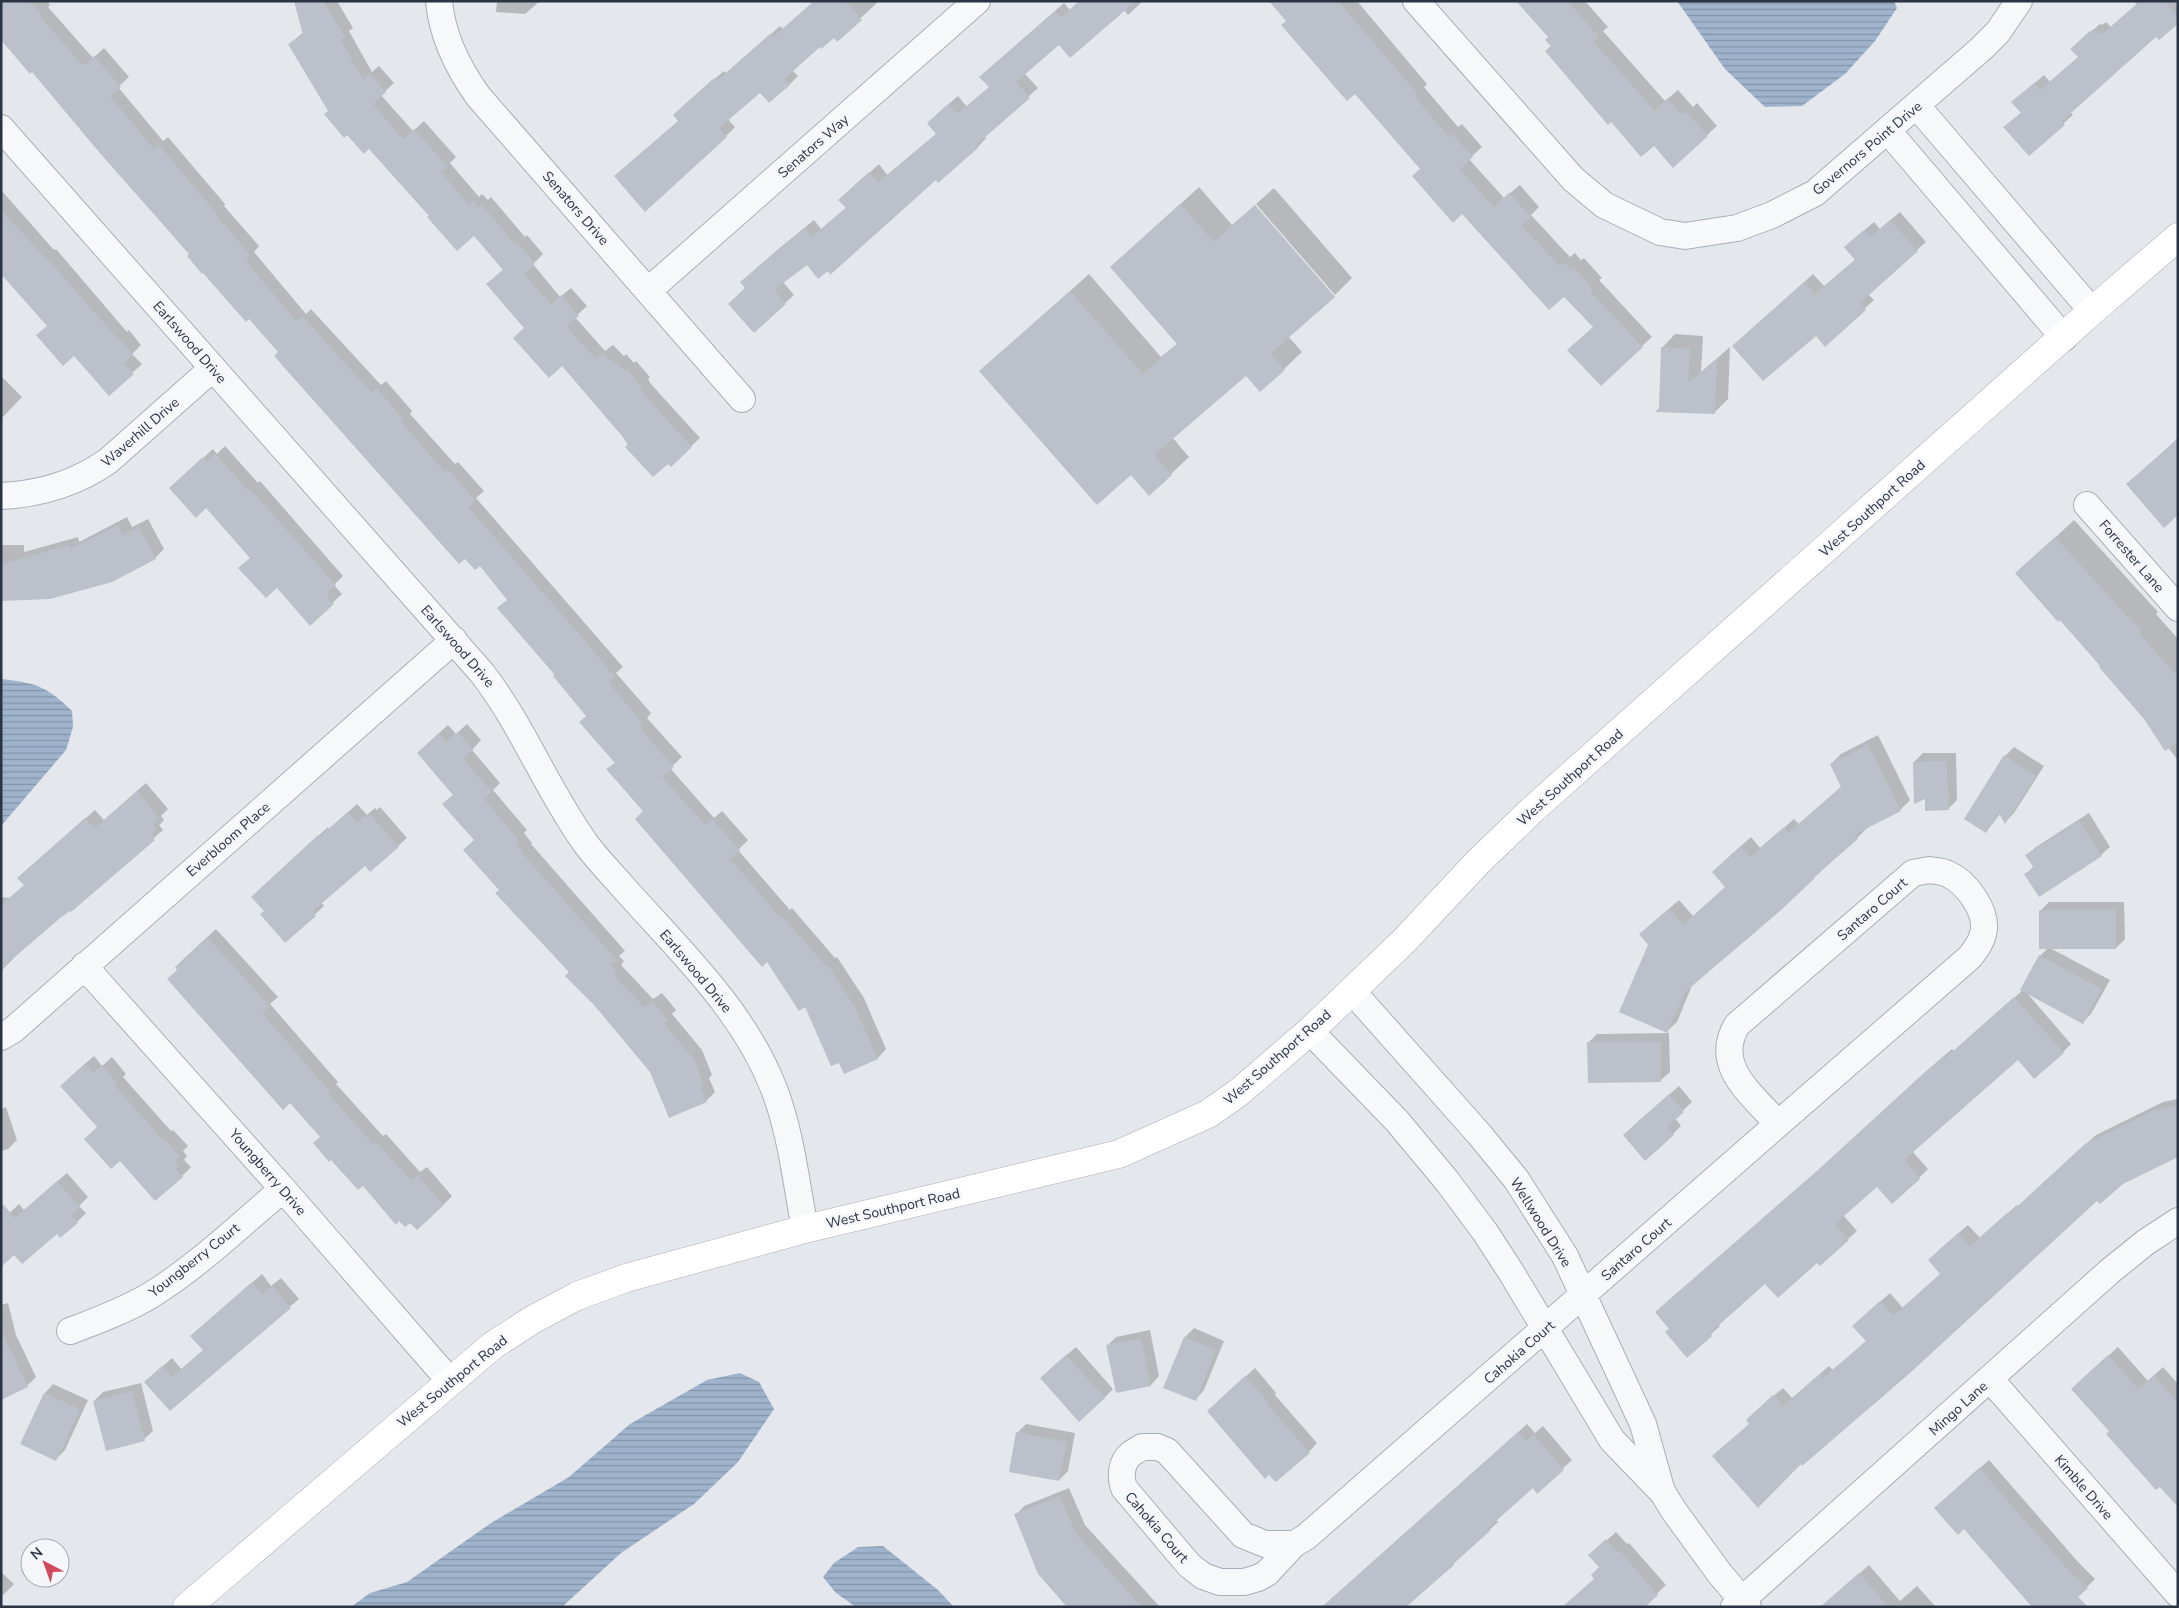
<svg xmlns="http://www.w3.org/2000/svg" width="2179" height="1608" font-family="'Nunito Sans',sans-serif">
<defs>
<pattern id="water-rules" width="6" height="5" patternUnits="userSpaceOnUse" patternTransform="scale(1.25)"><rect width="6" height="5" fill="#9fb4cc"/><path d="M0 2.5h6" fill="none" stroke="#8293a7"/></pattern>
</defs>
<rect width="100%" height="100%" fill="#e4e7ec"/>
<path fill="url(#water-rules)" d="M1677,1H1894L1897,8L1875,41L1845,74L1802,106L1765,107L1725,69Z
M1,679C37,683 46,686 72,711L73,727L66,750L1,826Z
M740,1373L759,1382L774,1409L738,1462L694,1504L621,1553L562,1607H351L370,1593L407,1582L491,1523L569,1477L630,1424L707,1380Z
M883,1546L938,1590L954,1607H856L836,1593L823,1577L834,1563L858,1547Z"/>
<path fill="#0003" d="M1,1H47L50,5L48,7L93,58L104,48L129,77L118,87L163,141L168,137L225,204L224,206L259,246L254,252L306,314L311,309L381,385L386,381L412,411L410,414L455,464L458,462L484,491L476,498L623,667L616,673L651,713L647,718L682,757L670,768L714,818L722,811L748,840L738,850L790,910L792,908L835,958L837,957L864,998L886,1049L878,1058L845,1072L805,1006L608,769L616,762L587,715L556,674L508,600L480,564L280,352L191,253L32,70Z
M295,1H337L353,28L349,31L372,72L379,66L394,83L381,95L413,131L424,121L456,157L450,163L479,197L482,194L488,200L491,197L525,237L527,235L543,254L533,264L560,297L571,288L587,306L575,317L605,351L613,345L624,356L626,354L634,363L636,361L650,377L648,379L651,384L700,438L671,465L630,444L562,365L526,327L496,276L504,269L474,235L430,216L369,147L329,111L289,44L304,32Z
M497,1H540L525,14L496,12Z
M815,1H879L837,40L834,36L820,45L792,70L798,76L789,85L760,91L728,119L735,127L726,136L679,120L683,106L724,71L726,73L780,26L783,29Z
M1080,1H1143L1128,15L1124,10L1059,43L1024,73L1038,88L984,136L986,138L978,147L939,181L936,179L828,270L807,264L783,282L794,295L785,303L747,288L750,274L776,251L814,220L821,229L847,207L849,191L879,164L887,175L937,133V114L958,96L967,107L990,87V68L1064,3L1070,10Z
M1274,1H1357L1427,84L1424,87L1458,127L1462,124L1482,147L1469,159L1504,198L1520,185L1539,207L1531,215L1570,257L1575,253L1581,260L1584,258L1602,278L1599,280L1652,337L1642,346L1594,326L1564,295L1421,169L1355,92L1287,21Z
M1518,1H1585L1608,27L1603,31L1665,101L1678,90L1693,107L1697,103L1717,126L1673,166L1654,144L1552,46L1549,37Z
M2134,1H2178V22L2156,35L2070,111L2073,115L2029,154L2005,127L2022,112V94L2044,75L2050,82L2079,57L2081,40L2100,24L2102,25L2106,22L2111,27L2137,5Z
M1199,187L1232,225L1254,206L1334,297L1288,336L1302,352L1284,369L1246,374L1172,437L1189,457L1171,474L1131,473L981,371L1089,274L1161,357L1178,343L1112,267Z
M1274,188L1352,278L1335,295L1256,204Z
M1,190L54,250L56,249L127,332L129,330L141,345L132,354L142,364L109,394L4,274L1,277Z
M1900,212L1926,242L1868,294L1874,300L1825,345L1816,334L1743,338L1813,274L1824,286L1856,259L1854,239L1874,222L1880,229Z
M1675,334L1703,336L1701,372L1730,347L1728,399L1714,413L1660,408L1662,348Z
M1,376L22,397L1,419Z
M2178,438V514L2128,484Z
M225,446L258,483L260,481L343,576L334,585L342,594L310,624L206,507L180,479L213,449L217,454Z
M127,517L132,527L148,519L164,549L155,558L1,600V545H24V552L78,537L79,542Z
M2074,520L2158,612L2156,614L2178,639V760L2102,666L2017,573Z
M467,724L481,740L472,750L500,783L493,790L527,830L524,833L532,843L531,844L625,951L619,956L624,961L621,965L653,999L662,993L676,1010L672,1014L702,1050L712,1075L709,1078L715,1092L706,1101L652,1072L500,889L455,794L427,744L448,725L456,734Z
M1878,735L1910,800L1900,810L1866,827L1867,828L1857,838L1779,910L1693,983L1677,1022L1667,1031L1650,945V925L1679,900L1693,916L1726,887L1723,862L1751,837L1760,848L1794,819L1799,824L1842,786L1831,764L1841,754Z
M2014,747L2044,766L2014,813L2005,822L2000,814L1986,832L2005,756Z
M1923,753H1956L1957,800L1948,809L1914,762Z
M146,783L168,809L161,816L164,820L159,825L163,830L71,910L70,909L12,958L13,959L1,971V897L10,898L25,885L28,869L95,810L104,820Z
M357,804L367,815L375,808L377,810L380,807L407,838L398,846L365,864L321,902L324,906L286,941L265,911L261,888L328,827L329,829Z
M2089,813L2110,847L2101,855L2026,874L2034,866L2027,855L2036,847Z
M2049,902H2124L2125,939L2116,948H2050L2110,980L2091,1014L2083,1022L2027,993L2071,1044L2063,1052L2018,1058L1912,1151L1928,1169L1919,1178L1877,1185L1843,1215L1857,1231L1848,1239L1817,1261L1765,1282L1718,1324L1720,1326L1687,1356L1829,1162L1923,1074L1952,1049L1954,1051L2023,990L2040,956L2048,948L2040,911Z
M216,929L278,997L270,1004L338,1082L336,1084L383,1136L386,1134L420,1172L427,1167L452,1196L443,1205L410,1221L400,1219L321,1137L179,969L185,958Z
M1669,1033L1670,1072L1661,1080L1588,1043L1597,1034Z
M94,1056L102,1066L112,1057L126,1074L123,1077L171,1131L173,1130L188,1146L183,1151L187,1156L184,1160L191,1167L182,1176L98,1127L70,1077Z
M1679,1086L1692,1102L1675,1118L1681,1126L1673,1134L1633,1126Z
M2178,1099V1158L2177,1156L2122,1183L2097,1199L1965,1321L1750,1423L1756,1411L1783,1388L1792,1398L1829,1366L1833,1370L1867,1341L1863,1317L1890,1293L1903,1308L1942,1273L1938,1251L1968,1225L1980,1238L2017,1205L2018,1207L2096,1135L2163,1102Z
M6,1107L17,1140L8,1149L1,1151V1109Z
M67,1173L88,1197L79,1206L86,1213L77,1222L57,1233L1,1221L19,1204L24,1210Z
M262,1274L271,1286L281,1278L299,1299L170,1409L155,1373L172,1358L182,1370L204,1350L192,1336Z
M8,1303L16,1335L36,1377L27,1386L1,1399V1305Z
M1194,1328L1224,1341L1204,1390L1196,1399L1165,1387L1185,1337Z
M1150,1330L1159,1376L1151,1385L1107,1346L1116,1337Z
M1076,1347L1113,1389L1104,1398L1050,1369Z
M2118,1347L2148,1381L2163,1367L2178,1384V1505L2110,1431L2081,1380Z
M1255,1368L1276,1393L1275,1395L1317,1443L1309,1452L1217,1402Z
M141,1383L153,1431L144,1439L94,1401L103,1392Z
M53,1384L88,1400L65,1450L56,1459L45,1393Z
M1026,1424L1075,1433L1068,1471L1059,1480L1017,1433Z
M1527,1424L1535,1433L1543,1426L1572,1460L1537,1492L1533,1486L1496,1519L1498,1522L1453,1564L1404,1607H1322Z
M1989,1460L2079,1563L2095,1579L2087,1587L1945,1499Z
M1069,1488L1085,1525L1160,1607H1068L1016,1515L1024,1506Z
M1616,1532L1627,1544L1629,1543L1666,1585L1643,1607L1595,1578L1601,1567L1599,1547Z
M1869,1565L1900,1601L1917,1586L1936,1607H1827L1825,1604Z
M1,1572L14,1584L1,1597Z"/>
<path fill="#bbc0ca" d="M1,1H30L42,15L40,16L83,66L94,56L121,87L110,96L154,149L159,145L217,214L216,215L251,256L246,261L296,321L302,316L372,393L377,388L404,421L402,423L445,472L448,469L476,501L468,507L579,634L615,677L608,682L643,723L639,727L674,767L662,777L705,825L712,819L740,850L730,859L781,918L782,916L826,966L828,965L855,1007L878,1059L844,1074L839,1063L831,1066L805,1007L799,1011L767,962L762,967L635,819L643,811L606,769L615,763L579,722L586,716L553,676L554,674L497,608L507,600L480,566L475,570L465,559L459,564L274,356L278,352L249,319L246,322L203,273L202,274L187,256L189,254L99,152L32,72L30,74L1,40Z
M294,1H323L345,37L341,40L363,80L370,74L386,92L373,104L403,139L414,129L448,167L441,172L469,205L473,201L478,208L482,205L516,245L518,243L535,264L524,274L551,304L561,295L579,316L566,326L596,359L603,353L614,364L617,362L625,371L627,369L642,387L640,389L642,392L692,447L671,467L668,464L653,477L625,447L628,445L622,436L562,366L549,378L513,338L524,328L486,284L503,270L474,236L457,251L427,217L429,216L369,149L364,154L347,135L344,138L324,114L328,111L288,44L303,35Z
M814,1H846L862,20L837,42L834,38L821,49L820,47L784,79L790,85L769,103L760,93L719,128L727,137L645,212L614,176L678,121L673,115L714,78L717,81L770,34L773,37Z
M1079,1H1136L1070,58L1059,45L1016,82L1030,98L976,145L978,148L938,183L936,180L830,275L828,271L818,279L807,265L774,290L786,304L754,333L728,304L745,288L740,282L805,228L812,237L846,208L838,200L869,172L878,182L894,170L936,134L927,123L948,104L957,114L989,87L979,77L1055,11L1061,18Z
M1269,1H1338L1418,94L1415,97L1448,136L1451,133L1473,157L1460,169L1494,207L1509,193L1531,217L1522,226L1560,266L1565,262L1571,269L1573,267L1593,289L1590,291L1643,347L1601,386L1567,350L1593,327L1564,297L1549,310L1462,214L1453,223L1412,176L1420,169L1355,94L1347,101L1281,25L1286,21Z
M1516,1H1567L1599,37L1594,42L1654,110L1667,99L1682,115L1687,112L1708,136L1673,168L1654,146L1641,157L1611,122L1608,125L1545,51L1551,46L1545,40L1548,37Z
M2140,1H2164L2178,17V24L2159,40L2156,37L2062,121L2065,125L2029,156L2003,127L2021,113L2011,102L2034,83L2040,90L2078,57L2070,49L2090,31L2092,33L2096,30L2101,35Z
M1180,204L1214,242L1255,205L1335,297L1270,354L1285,370L1260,392L1246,376L1154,455L1172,475L1149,496L1131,475L1097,505L979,371L1070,291L1143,374L1177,344L1110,267Z
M1,209L45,258L46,257L118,339L119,338L133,354L124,363L134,374L109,396L74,356L63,366L36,335L47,326L1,274Z
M1890,220L1918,251L1860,303L1866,310L1825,347L1816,336L1763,381L1732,346L1804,282L1815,294L1855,260L1844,247L1864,230L1870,237Z
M1661,347L1690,349L1688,383L1717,359L1715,414L1655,412L1659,408Z
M2178,439V515L2164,528L2126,484Z
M215,454L249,491L250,489L336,585L326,594L334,604L310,626L277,588L266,598L238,568L250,558L206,508L196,518L169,488L203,457L207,462Z
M118,525L123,535L139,527L156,559L112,582L50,599L1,601V564L69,545L70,549Z
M2055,537L2141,631L2139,633L2178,677V742L2165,751L2144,719L2099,667L2100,666L2060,620L2058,622L2015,573Z
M458,732L473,750L463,759L492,792L484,799L519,840L516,843L524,853L523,854L617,960L611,965L617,971L613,974L644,1007L652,1001L668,1020L663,1023L694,1059L704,1085L700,1086L707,1102L669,1118L650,1072L594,1005L565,976L569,972L495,893L499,890L463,850L474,840L442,804L453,795L417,753L439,733L446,742Z
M1868,744L1901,811L1854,835L1858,839L1814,877L1815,878L1780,911L1685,992L1667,1033L1619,1012L1648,945L1639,934L1669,909L1683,925L1725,887L1712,872L1741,846L1750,857L1784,827L1788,833L1841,787L1830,764Z
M2004,755L2036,776L2005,824L1999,813L1986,833L1964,819Z
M1947,761L1949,810L1925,811V799L1914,804L1913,762Z
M137,791L160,818L153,825L157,829L151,835L155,840L71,912L70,911L60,918L1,969V905L24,885L17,878L85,818L95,828Z
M348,812L357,823L365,816L367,818L371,815L399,847L370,872L365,866L313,911L316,916L285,943L260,914L264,911L251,897L318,835L319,837Z
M2079,821L2102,856L2039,897L2024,874L2034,868L2025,855Z
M2039,910H2116V949H2039Z
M207,937L270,1006L262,1013L330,1092L328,1094L373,1144L376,1142L411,1180L417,1175L444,1205L417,1230L410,1223L405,1227L399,1221L396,1225L363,1186L358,1190L331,1160L329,1162L313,1143L320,1137L290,1103L283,1110L167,979L177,970L175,967Z
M2039,955L2102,989L2083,1024L2020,990Z
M2014,997L2064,1053L2034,1079L2018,1060L1904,1160L1920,1179L1892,1204L1877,1187L1835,1224L1849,1240L1820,1266L1817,1263L1778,1298L1765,1284L1710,1333L1712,1336L1687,1358L1665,1332L1669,1329L1655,1312L1818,1170L1913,1083L1943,1057L1944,1059Z
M1587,1042H1661V1082L1588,1083Z
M85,1064L93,1073L102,1065L118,1084L115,1086L162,1139L164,1138L180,1156L175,1160L179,1166L176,1169L183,1177L155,1201L120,1161L111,1169L84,1139L97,1127L60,1086Z
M1669,1094L1684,1112L1667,1127L1674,1135L1645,1161L1623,1135Z
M2178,1105V1157L2123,1184L2100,1204L2097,1201L1910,1373L1802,1466L1801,1464L1758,1508L1712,1456L1749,1424L1746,1420L1773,1395L1783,1406L1820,1374L1823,1378L1866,1341L1852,1326L1880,1301L1893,1316L1940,1274L1928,1260L1958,1233L1970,1246L2007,1213L2009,1214L2085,1144L2153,1111Z
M57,1181L80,1207L71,1215L78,1223L60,1238L57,1234L22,1264L14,1255L1,1267V1202L15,1218Z
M252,1282L262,1294L272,1286L291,1308L170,1411L144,1382L162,1366L172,1377L203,1350L190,1336Z
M1,1331L28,1387L1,1400Z
M1184,1337L1216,1350L1196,1401L1163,1388Z
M1141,1338L1151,1386L1116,1393L1106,1345Z
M1066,1355L1105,1398L1079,1422L1040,1378Z
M2108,1355L2138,1389L2154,1375L2178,1403V1507L2160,1487L2156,1490L2106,1434L2109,1431L2071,1389Z
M1245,1376L1269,1403L1267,1404L1310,1453L1276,1482L1269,1475L1265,1479L1207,1411Z
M132,1391L145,1441L106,1451L93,1401Z
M44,1393L80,1409L56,1461L20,1444Z
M1016,1432L1067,1442L1059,1481L1009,1472Z
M1518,1432L1526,1441L1533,1434L1564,1470L1537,1494L1533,1488L1487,1529L1490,1531L1453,1564L1454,1565L1406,1607H1322Z
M1979,1468L2070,1572L2088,1588L2078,1597L2088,1607H2032L1964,1529L1958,1535L1934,1508Z
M1060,1496L1076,1534L1142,1607H1067L1038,1574L1014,1514Z
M1606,1539L1617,1552L1619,1550L1658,1595L1645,1607H1562L1594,1579L1591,1575L1599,1567L1588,1555Z
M1859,1573L1889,1607H1820Z"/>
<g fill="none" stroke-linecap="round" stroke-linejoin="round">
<defs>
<path id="minor" d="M439,1C442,36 458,68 478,96L742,399
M1416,1L1573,179L1604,205L1660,232L1685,236L1737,228L1772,215L1815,193L1982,48L1998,32L2019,1
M1917,106L2092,311
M1,128L482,673C523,726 547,790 586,844C597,859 611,873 623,887C678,949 743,1009 774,1089C791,1133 796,1182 805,1229
M1888,131L2064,338
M649,290L977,1
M1,496C41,494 75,484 108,461L213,368
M2087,505L2178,608
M1929,870C1935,871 1942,871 1948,874C1966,882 1989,912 1983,934C1981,943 1976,949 1970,957L1778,1124C1753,1095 1712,1066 1737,1025L1913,873Z
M84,966L283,1189L449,1380
M1352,991L1479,1134L1516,1179L1565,1256L1643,1424L1662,1492
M1310,1031L1397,1121L1447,1181L1485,1232L1511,1272L1612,1440L1663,1493L1674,1511L1720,1574L1748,1607
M1,1037L13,1030L454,640
M70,1331C97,1321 126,1310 151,1295C198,1266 240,1225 283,1189
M1990,1379L2178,1594
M1142,1447H1157L1167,1451L1243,1535L1265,1544H1294L1267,1573L1258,1578L1244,1582H1220L1203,1576L1189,1565L1124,1488C1120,1477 1121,1462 1131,1454C1134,1451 1138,1450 1142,1447Z
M1294,1544L1306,1537L1778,1124
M1734,1607L2110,1271L2146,1242L2178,1221"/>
<path id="secondary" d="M187,1607L492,1346L532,1320L577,1296L626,1278L805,1229L1119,1154L1208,1114L1238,1093L1310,1031L1405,940L1477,863L1532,810L2092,311L2178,237"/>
</defs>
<use href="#minor" stroke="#a9aeb7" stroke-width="28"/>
<use href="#secondary" stroke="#a9aeb7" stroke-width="29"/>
<use href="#minor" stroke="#f7f8fa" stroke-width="26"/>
<use href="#secondary" stroke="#fff" stroke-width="28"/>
</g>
<g text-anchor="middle" stroke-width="5" stroke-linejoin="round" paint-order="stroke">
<g font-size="14" fill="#2b3445" stroke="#f4f6f9">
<text transform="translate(813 146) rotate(-41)" y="5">Senators Way</text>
<text transform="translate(1867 148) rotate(-40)" y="5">Governors Point Drive</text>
<text transform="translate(576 208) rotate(49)" y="5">Senators Drive</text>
<text transform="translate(190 342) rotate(49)" y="5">Earlswood Drive</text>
<text transform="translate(140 432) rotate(-41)" y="5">Waverhill Drive</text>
<text transform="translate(1872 508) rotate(-42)" y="5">West Southport Road</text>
<text transform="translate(2132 556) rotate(49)" y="5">Forrester Lane</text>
<text transform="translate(458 646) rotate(49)" y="5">Earlswood Drive</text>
<text transform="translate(1570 777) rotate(-42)" y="5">West Southport Road</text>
<text transform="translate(228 839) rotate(-41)" y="5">Everbloom Place</text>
<text transform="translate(1872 909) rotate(-41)" y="5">Santaro Court</text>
<text transform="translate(696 971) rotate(50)" y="5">Earlswood Drive</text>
<text transform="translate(1277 1057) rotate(-41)" y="5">West Southport Road</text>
<text transform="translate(268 1172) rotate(49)" y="5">Youngberry Drive</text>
<text transform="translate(893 1208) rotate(-13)" y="5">West Southport Road</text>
<text transform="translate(1541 1222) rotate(58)" y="5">Wellwood Drive</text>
<text transform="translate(1636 1249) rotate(-41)" y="5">Santaro Court</text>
<text transform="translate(194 1260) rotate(-38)" y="5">Youngberry Court</text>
<text transform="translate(1519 1352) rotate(-41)" y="5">Cahokia Court</text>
<text transform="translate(452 1381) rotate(-39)" y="5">West Southport Road</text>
<text transform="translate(1958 1408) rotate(-42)" y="5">Mingo Lane</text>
<text transform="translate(2084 1487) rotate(49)" y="5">Kimble Drive</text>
<text transform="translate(1157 1527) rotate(49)" y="5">Cahokia Court</text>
</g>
</g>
<rect width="2179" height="1608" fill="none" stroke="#2b3445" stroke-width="5"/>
<g transform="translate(45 1563) rotate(319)"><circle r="24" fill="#f4f6f9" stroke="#a4a8b1"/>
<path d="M0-4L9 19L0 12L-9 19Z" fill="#d1495b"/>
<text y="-8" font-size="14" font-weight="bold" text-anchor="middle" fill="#2b3445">N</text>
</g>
</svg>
